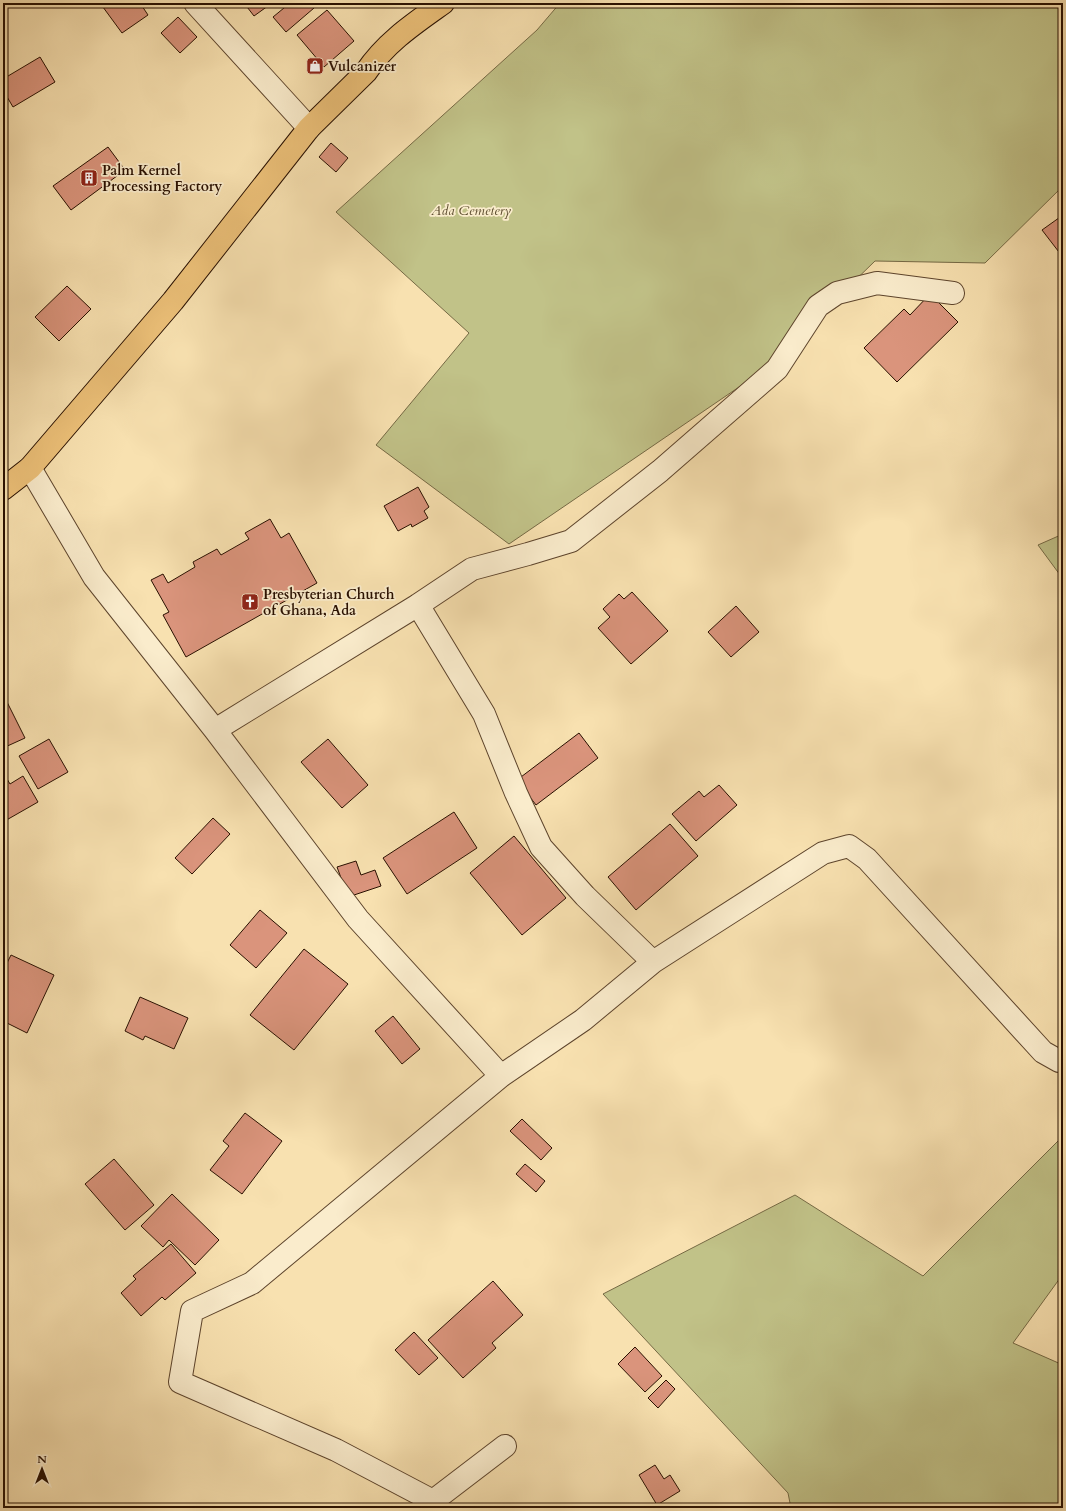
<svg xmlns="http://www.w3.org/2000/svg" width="1066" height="1511" font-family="Cardo,serif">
<rect width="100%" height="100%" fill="#f8e1b0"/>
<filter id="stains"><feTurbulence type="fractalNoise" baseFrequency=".005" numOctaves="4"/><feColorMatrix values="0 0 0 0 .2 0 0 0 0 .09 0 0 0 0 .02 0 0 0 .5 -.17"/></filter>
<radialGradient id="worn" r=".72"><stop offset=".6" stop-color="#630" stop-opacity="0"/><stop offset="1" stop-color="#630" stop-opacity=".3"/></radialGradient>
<path fill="#c1c288" stroke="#756944" d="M560,3H1063V186L985,263L875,261L761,372L509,544L376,445L469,333L336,212L537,30Z
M1063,534V579L1038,545Z
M1063,1136V1274L1013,1343L1063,1365V1508H791L788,1493L603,1294L795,1195L923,1276Z"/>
<path fill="#da947c" stroke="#291000" d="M100,3H140L148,15L122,33Z
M244,3H272L254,16Z
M290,3H309L314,8L286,32L273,17Z
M327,10L354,41L324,67L297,35Z
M178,17L197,37L180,53L161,33Z
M40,57L55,82L13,107L3,90V79Z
M331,143L348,158L336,172L319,157Z
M108,147L125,170L71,210L53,186Z
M1063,215V255L1062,256L1042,230Z
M67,286L91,309L59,341L35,317Z
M930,294L958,322L897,382L864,348L904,309L910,315Z
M418,487L429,507L424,511L428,518L412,527L411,524L398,531L384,506Z
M270,519L281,538L289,533L317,583L186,657L163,615L169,612L151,580L163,574L168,583L195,567L193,562L217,549L221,555L249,539L245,533Z
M632,592L668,631L631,664L598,628L610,617L603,609L619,594L624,599Z
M736,606L759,632L731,657L708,632Z
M3,694L25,738L3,748Z
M579,733L598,758L536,805L517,780Z
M49,739L68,772L38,789L19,756Z
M328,739L368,785L342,808L301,762Z
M3,772L10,784L23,776L38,802L3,822Z
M719,785L737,805L696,841L672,814L699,791L704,797Z
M454,812L477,848L407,894L383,858Z
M213,818L230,834L192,874L175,858Z
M670,824L698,856L636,910L608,877Z
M514,836L566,898L522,935L470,873Z
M356,861L361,875L375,870L381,886L348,897L337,867Z
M260,910L287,933L256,968L230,945Z
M304,949L348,984L294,1050L250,1015Z
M11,955L54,975L27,1033L3,1021V971Z
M140,997L188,1018L174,1049L145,1036L143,1040L125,1031Z
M393,1016L420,1049L402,1064L375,1031Z
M245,1113L282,1141L242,1194L210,1170L229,1146L223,1141Z
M522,1119L552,1148L541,1160L510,1131Z
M114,1159L154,1205L125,1230L85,1184Z
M525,1164L545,1181L536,1192L516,1174Z
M172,1194L219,1240L195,1265L169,1240L163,1247L141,1226Z
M171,1244L196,1273L165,1300L162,1297L141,1316L121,1293L136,1279L133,1276Z
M493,1281L523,1315L492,1343L496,1348L463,1378L428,1340Z
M414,1332L438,1358L419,1375L395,1350Z
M635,1347L662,1376L645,1392L618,1364Z
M666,1380L675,1389L658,1408L648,1398Z
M655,1465L664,1479L670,1475L680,1491L657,1505L639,1475Z"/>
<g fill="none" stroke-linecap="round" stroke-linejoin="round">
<defs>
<path id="street" d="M195,3L309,128
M30,468L94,577L215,730L358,919L501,1076
M418,605L484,714L516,793L541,847L585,896L653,962
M215,730L418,605L472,569L528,554L571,541L660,471L777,369L818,306L837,293L877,283L953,293
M505,1446L433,1501L336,1450L180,1382L192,1311L252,1283L501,1076L583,1020L653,962L823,853L849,846L867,859L1043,1052L1059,1061H1063"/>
<path id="primary" d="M3,489L30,468L173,301L309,128L366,72C386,42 415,23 443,3"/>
</defs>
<use href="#street" stroke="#5d442c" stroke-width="24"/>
<use href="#primary" stroke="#291000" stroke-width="24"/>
<use href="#street" stroke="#faeccc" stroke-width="22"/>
<use href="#primary" stroke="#ecc078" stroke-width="22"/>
</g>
<defs>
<symbol id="shop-square" viewBox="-11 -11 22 22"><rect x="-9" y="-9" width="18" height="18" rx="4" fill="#8f2418" stroke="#faeccc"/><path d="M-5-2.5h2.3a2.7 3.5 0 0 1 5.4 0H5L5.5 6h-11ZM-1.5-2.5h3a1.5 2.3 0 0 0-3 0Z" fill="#fff"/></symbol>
<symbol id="building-square" viewBox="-11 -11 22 22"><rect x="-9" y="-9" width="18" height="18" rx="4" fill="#8f2418" stroke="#faeccc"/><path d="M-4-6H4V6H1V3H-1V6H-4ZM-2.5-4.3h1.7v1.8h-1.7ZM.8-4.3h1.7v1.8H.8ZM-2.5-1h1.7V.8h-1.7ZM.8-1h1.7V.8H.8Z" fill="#fff"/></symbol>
<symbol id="church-square" viewBox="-11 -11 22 22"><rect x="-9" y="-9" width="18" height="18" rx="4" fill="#8f2418" stroke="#faeccc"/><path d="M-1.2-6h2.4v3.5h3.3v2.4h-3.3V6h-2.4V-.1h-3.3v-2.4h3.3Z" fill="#fff"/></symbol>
</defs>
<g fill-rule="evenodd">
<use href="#shop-square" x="305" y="56" width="20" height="20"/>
<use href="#building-square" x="79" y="168" width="20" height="20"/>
<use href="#church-square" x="240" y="592" width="20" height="20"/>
</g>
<g text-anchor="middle" stroke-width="3.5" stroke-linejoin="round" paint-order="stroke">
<g font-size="14" font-weight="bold" fill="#291000" stroke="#faeccc" text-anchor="start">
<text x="328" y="71">Vulcanizer</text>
<text x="102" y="175">Palm Kernel<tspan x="102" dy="16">Processing Factory</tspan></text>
<text x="263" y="599">Presbyterian Church<tspan x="263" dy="16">of Ghana, Ada</tspan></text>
</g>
<g font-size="14" font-style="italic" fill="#5e4e30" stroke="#faeccc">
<text x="471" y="215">Ada Cemetery</text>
</g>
</g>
<rect width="1066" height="1511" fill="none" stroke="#f8e1b0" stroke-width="16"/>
<rect x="4" y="4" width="1058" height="1503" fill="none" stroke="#291000" stroke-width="2"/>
<rect x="8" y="8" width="1050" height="1495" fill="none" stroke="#291000"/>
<g transform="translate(42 1469)" stroke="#faeccc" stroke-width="3" paint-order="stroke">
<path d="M0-3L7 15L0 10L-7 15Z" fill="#291000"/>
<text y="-6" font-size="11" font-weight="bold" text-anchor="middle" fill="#291000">N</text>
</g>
<rect width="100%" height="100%" filter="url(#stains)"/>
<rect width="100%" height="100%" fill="url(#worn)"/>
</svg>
